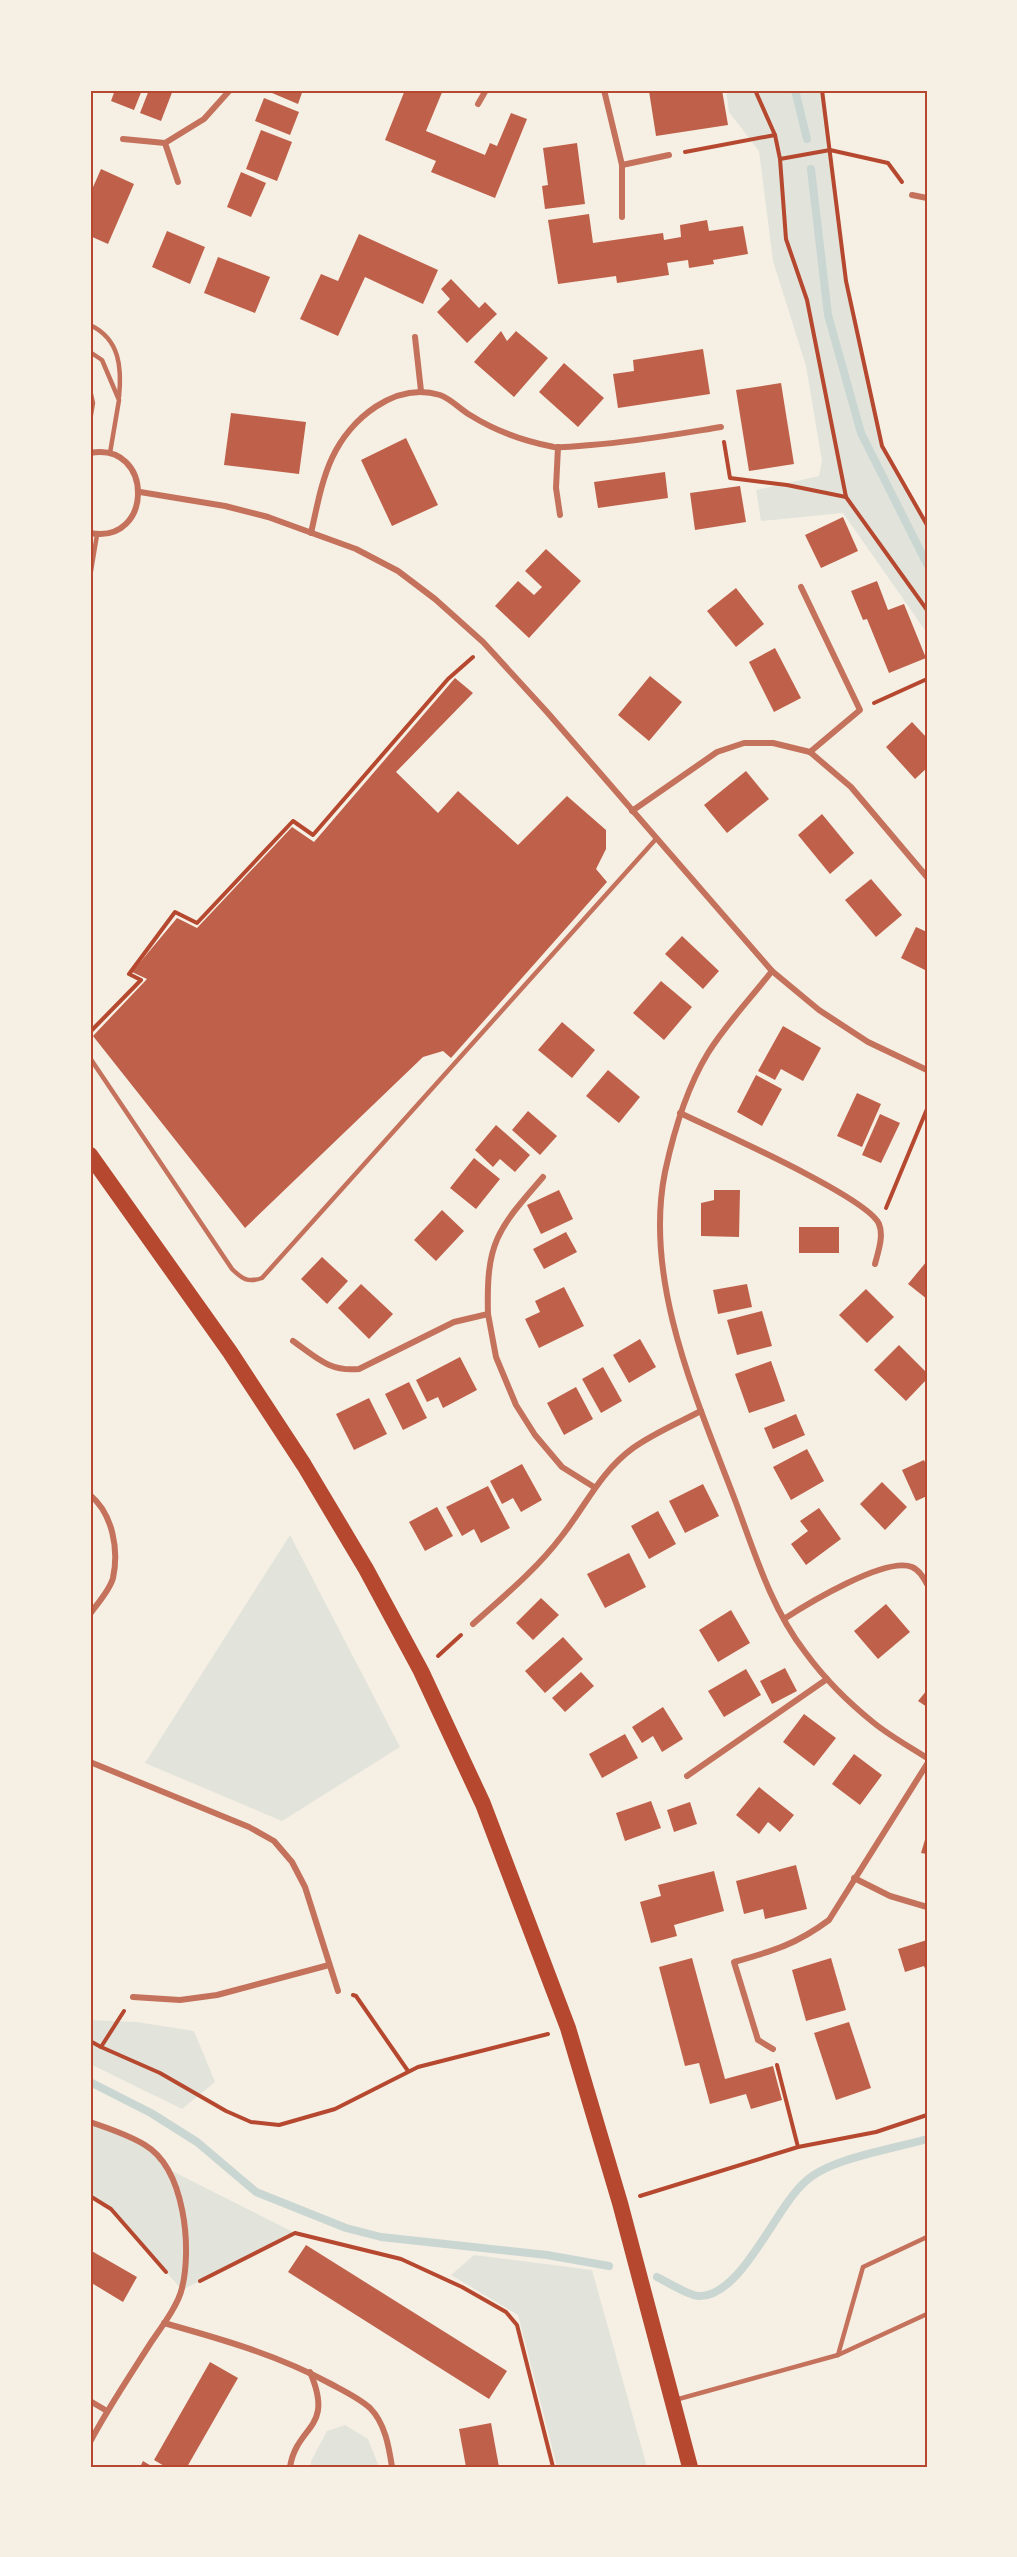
<svg xmlns="http://www.w3.org/2000/svg" width="1017" height="2557" font-family="'Space Grotesk',sans-serif">
<style>
.green{fill:#e2e4dc}
.lines{fill:none;stroke-linecap:round;stroke-linejoin:round}
.stream{stroke:#c9d6d2;stroke-width:8}
.building{fill:#bf614a}
.path{stroke:#b5482f;stroke-width:4}
.service{stroke:#c5725c;stroke-width:4.5}
.minor{stroke:#c5725c;stroke-width:6}
.trunk{stroke:#b5482f;stroke-width:16}
.neatline{fill:none;stroke:#b5482f;stroke-width:2}
</style>
<rect width="100%" height="100%" fill="#f6efe4"/>
<!-- green -->
<g class="green">
<path d="M726,90H822L846,281L882,446L927,525V633L843,513L761,521L756,490L819,476L822,461L806,366L773,261L759,151L729,112Z"/>
<path d="M290,1535L400,1747L282,1821L145,1763Z"/>
<path d="M90,2020L137,2022L194,2031L215,2082L182,2109L90,2064Z"/>
<path d="M90,2123L147,2145L168,2169L295,2233L182,2290L111,2209L90,2196Z"/>
<path d="M474,2255L592,2270L647,2467H557L518,2315L451,2275Z"/>
<path d="M345,2425L368,2439L379,2467H311V2461L327,2431Z"/>
</g>
<g class="lines">
<!-- stream -->
<g class="stream">
<path d="M795,90L807,139"/>
<path d="M811,169L828,315L861,433L927,564"/>
<path d="M90,2082L151,2113L197,2142L256,2192L346,2228L381,2237L547,2255L609,2266"/>
<path d="M657,2277C667,2282 689,2296 699,2296C742,2297 775,2207 806,2181C831,2158 893,2149 927,2139"/>
</g>
</g>
<!-- building -->
<g class="building">
<path d="M115,90H142L134,110L111,101Z"/>
<path d="M149,90H173L161,121L140,113Z"/>
<path d="M265,90H303L298,104Z"/>
<path d="M405,90H443L426,131L485,155L490,143L497,146L511,113L527,119L495,198L431,172L436,161L385,140Z"/>
<path d="M657,90H722L728,125L656,136L649,91Z"/>
<path d="M264,98L299,112L290,135L255,121Z"/>
<path d="M261,130L292,142L277,181L246,169Z"/>
<path d="M577,143L585,204L545,209L542,186L548,185L543,148Z"/>
<path d="M101,169L134,184L108,244L90,236V194Z"/>
<path d="M241,172L266,183L251,217L227,207Z"/>
<path d="M589,214L593,243L663,233L664,240L681,237L680,225L707,220L709,231L743,226L748,254L713,260L714,264L689,268L688,260L667,263L669,275L617,283L616,276L558,284L548,220Z"/>
<path d="M167,231L205,247L190,284L152,267Z"/>
<path d="M359,234L438,270L423,304L365,277L338,336L300,319L321,274L338,281Z"/>
<path d="M218,257L270,277L255,313L204,293Z"/>
<path d="M451,279L479,308L485,302L497,314L467,343L437,312L450,299L441,289Z"/>
<path d="M501,331L507,341L516,331L548,358L514,397L474,362Z"/>
<path d="M703,349L710,394L618,408L613,374L634,371L633,360Z"/>
<path d="M564,363L604,398L578,427L539,392Z"/>
<path d="M781,383L794,464L749,471L736,390Z"/>
<path d="M231,413L306,422L299,474L224,465Z"/>
<path d="M406,438L438,505L392,526L361,460Z"/>
<path d="M665,472L668,498L598,508L594,482Z"/>
<path d="M740,486L746,522L695,530L690,493Z"/>
<path d="M843,517L858,551L821,568L805,535Z"/>
<path d="M546,549L581,581L529,638L495,606L518,581L534,595L542,587L525,571Z"/>
<path d="M877,581L888,610L904,604L926,658L889,673L867,619L863,620L851,591Z"/>
<path d="M736,588L764,624L736,647L707,611Z"/>
<path d="M775,648L801,698L774,712L749,662Z"/>
<path d="M650,676L682,702L649,741L618,715Z"/>
<path d="M455,678L473,693L396,772L438,813L458,791L518,845L567,796L606,830V849L596,869L607,882L451,1058L443,1051L423,1057L245,1228L93,1036L147,979L132,972L177,918L197,928L292,827L314,842Z"/>
<path d="M912,722L927,738V768L915,779L886,747Z"/>
<path d="M746,771L769,799L727,833L704,805Z"/>
<path d="M822,814L854,853L830,874L798,835Z"/>
<path d="M871,879L902,915L876,937L845,900Z"/>
<path d="M916,927L927,932V971L901,958Z"/>
<path d="M682,936L719,971L703,989L665,954Z"/>
<path d="M661,981L692,1007L664,1040L633,1013Z"/>
<path d="M562,1022L595,1050L572,1078L538,1050Z"/>
<path d="M783,1026L821,1048L803,1081L781,1069L775,1080L758,1071Z"/>
<path d="M608,1070L640,1097L619,1123L586,1096Z"/>
<path d="M756,1075L782,1089L762,1126L737,1112Z"/>
<path d="M857,1093L881,1104L862,1147L837,1136Z"/>
<path d="M528,1111L557,1136L540,1155L512,1130Z"/>
<path d="M880,1114L900,1123L881,1163L862,1155Z"/>
<path d="M496,1125L530,1155L515,1172L500,1159L493,1167L475,1150Z"/>
<path d="M474,1158L500,1179L476,1209L450,1188Z"/>
<path d="M559,1190L573,1219L541,1234L527,1205Z"/>
<path d="M714,1190H740L739,1237L701,1236V1203L714,1200Z"/>
<path d="M442,1210L464,1231L436,1261L414,1240Z"/>
<rect x="799" y="1227" width="40" height="26"/>
<path d="M566,1232L577,1252L544,1269L533,1249Z"/>
<path d="M322,1257L348,1281L327,1304L301,1279Z"/>
<path d="M927,1261V1299L908,1284Z"/>
<path d="M361,1284L393,1314L369,1339L338,1308Z"/>
<path d="M747,1284L752,1307L718,1314L713,1290Z"/>
<path d="M564,1287L584,1326L539,1348L525,1319L540,1312L535,1301Z"/>
<path d="M866,1289L894,1317L867,1343L839,1315Z"/>
<path d="M762,1311L772,1346L737,1355L727,1320Z"/>
<path d="M640,1339L656,1367L629,1383L613,1355Z"/>
<path d="M899,1345L927,1373V1379L906,1401L874,1370Z"/>
<path d="M460,1357L477,1390L443,1408L438,1397L427,1402L416,1380Z"/>
<path d="M771,1361L785,1401L749,1413L735,1374Z"/>
<path d="M603,1367L622,1401L601,1413L582,1379Z"/>
<path d="M409,1382L427,1418L403,1430L385,1394Z"/>
<path d="M576,1387L593,1419L564,1435L547,1403Z"/>
<path d="M369,1398L387,1434L354,1450L336,1414Z"/>
<path d="M796,1414L805,1435L773,1449L764,1428Z"/>
<path d="M807,1449L824,1481L791,1500L773,1467Z"/>
<path d="M924,1460L927,1467V1496L916,1501L902,1470Z"/>
<path d="M522,1464L542,1500L521,1512L513,1498L502,1504L490,1481Z"/>
<path d="M882,1482L907,1507L885,1530L860,1504Z"/>
<path d="M703,1484L719,1516L685,1533L669,1501Z"/>
<path d="M488,1486L510,1528L481,1543L474,1529L462,1536L446,1507Z"/>
<path d="M437,1507L453,1536L425,1551L409,1522Z"/>
<path d="M819,1508L841,1539L806,1565L791,1544L808,1531L800,1521Z"/>
<path d="M658,1511L676,1544L649,1559L631,1526Z"/>
<path d="M629,1553L646,1587L605,1608L587,1574Z"/>
<path d="M541,1598L559,1615L533,1640L516,1623Z"/>
<path d="M886,1604L910,1632L878,1659L854,1631Z"/>
<path d="M731,1610L750,1643L718,1662L699,1630Z"/>
<path d="M563,1637L583,1659L545,1693L525,1671Z"/>
<path d="M785,1668L797,1691L772,1704L760,1681Z"/>
<path d="M746,1669L761,1695L724,1717L708,1691Z"/>
<path d="M581,1672L594,1686L565,1712L552,1698Z"/>
<path d="M927,1690V1707L918,1701Z"/>
<path d="M663,1707L683,1739L662,1752L653,1736L642,1743L632,1727Z"/>
<path d="M804,1714L836,1738L814,1766L783,1742Z"/>
<path d="M625,1734L638,1758L602,1778L589,1754Z"/>
<path d="M854,1754L882,1775L860,1805L832,1784Z"/>
<path d="M759,1787L794,1815L780,1832L768,1822L759,1834L736,1815Z"/>
<path d="M651,1801L661,1828L625,1841L616,1813Z"/>
<path d="M690,1802L697,1824L674,1832L667,1810Z"/>
<path d="M927,1833V1854L921,1853Z"/>
<path d="M796,1865L807,1909L765,1919L763,1909L744,1914L736,1881Z"/>
<path d="M714,1871L724,1911L674,1925L677,1936L651,1943L640,1902L661,1896L658,1885Z"/>
<path d="M927,1940V1974L924,1966L905,1972L898,1949Z"/>
<path d="M692,1958L725,2079L773,2066L782,2100L751,2109L746,2094L710,2104L699,2063L685,2066L659,1967Z"/>
<path d="M831,1958L846,2010L806,2021L792,1970Z"/>
<path d="M849,2022L871,2088L836,2100L814,2033Z"/>
<path d="M306,2245L507,2371L489,2399L288,2272Z"/>
<path d="M90,2250L137,2277L123,2302L90,2282Z"/>
<path d="M210,2362L238,2378L187,2467H166L154,2460Z"/>
<path d="M491,2423L499,2467H466L459,2429Z"/>
<path d="M143,2461L153,2467H140Z"/>
</g>
<g class="lines">
<!-- path -->
<g class="path">
<path d="M755,90L775,135L780,159L786,239L807,300L846,497L927,610"/>
<path d="M822,90L846,281L882,446L927,525"/>
<path d="M685,152L775,135"/>
<path d="M780,159L830,150L888,163L902,182"/>
<path d="M724,442L730,478L787,485L846,497"/>
<path d="M874,703L927,679"/>
<path d="M90,1032L141,980L129,974L175,912L197,923L293,821L313,835L448,679L473,657"/>
<path d="M886,1208L927,1109"/>
<path d="M438,1656L461,1635"/>
<path d="M353,1995L356,1996L408,2071"/>
<path d="M124,2011L101,2047L160,2073L226,2111L251,2122L279,2125L335,2109L418,2067L548,2034"/>
<path d="M90,2041L101,2047"/>
<path d="M798,2147L876,2132L927,2115"/>
<path d="M90,2196L111,2209L166,2272"/>
<path d="M640,2196L798,2147L777,2065"/>
<path d="M200,2281L295,2233L401,2259L462,2287L506,2312L517,2325L553,2467"/>
</g>
<!-- service -->
<g class="service">
<path d="M90,325C120,339 122,368 119,397"/>
<path d="M90,352L102,360L119,400L110,453"/>
<path d="M90,390L93,403L90,420"/>
<path d="M90,577L97,535"/>
<path d="M90,1058L232,1269C242,1279 248,1283 262,1278L656,839"/>
<path d="M838,2355L863,2267L927,2237"/>
<path d="M675,2400L838,2355L927,2314"/>
</g>
<!-- minor -->
<g class="minor">
<path d="M604,90L622,165V217"/>
<path d="M478,104L486,90"/>
<path d="M123,139L165,143"/>
<path d="M622,165L669,155"/>
<path d="M178,182L165,143L204,119L230,90"/>
<path d="M912,195L927,198"/>
<path d="M415,337L421,391"/>
<path d="M558,447L556,488L560,515"/>
<path d="M90,453C154,441 154,545 90,533"/>
<path d="M140,492L225,506L268,517L356,549L398,571L435,599L483,642L547,712L772,971L819,1010L868,1042L927,1070"/>
<path d="M311,533C317,507 321,482 332,458C350,419 395,381 440,395C451,399 460,409 470,415C497,432 523,441 554,447C566,448 579,446 591,445C634,442 678,434 721,427"/>
<path d="M801,587L860,710L810,752"/>
<path d="M632,811L717,752L744,743H773L810,752L851,787L927,877"/>
<path d="M772,971C751,998 726,1024 708,1053C686,1089 674,1130 665,1172C643,1281 697,1400 735,1500C754,1551 771,1608 805,1652C824,1678 849,1703 874,1723C890,1736 910,1747 927,1758"/>
<path d="M680,1113C713,1129 868,1197 879,1224C884,1236 878,1252 875,1264"/>
<path d="M488,1314C486,1242 497,1230 543,1177"/>
<path d="M293,1341C316,1357 329,1372 359,1369L454,1322L488,1314L496,1357L516,1405L535,1435L562,1467L594,1487"/>
<path d="M90,1495C113,1514 119,1550 113,1578C110,1590 97,1604 90,1614"/>
<path d="M784,1619C807,1604 886,1556 912,1567C919,1570 923,1577 927,1584"/>
<path d="M473,1624C503,1597 536,1570 561,1537C585,1507 600,1472 633,1448C654,1433 678,1423 701,1411"/>
<path d="M90,1762L249,1827L274,1841L292,1862L305,1887L338,1991"/>
<path d="M687,1776L827,1679"/>
<path d="M854,1878L890,1896L927,1907"/>
<path d="M133,1997L180,2000L217,1995L329,1965"/>
<path d="M773,2049L758,2040L734,1962C773,1951 797,1944 829,1920L927,1764"/>
<path d="M90,2122C108,2128 129,2135 145,2145C185,2169 192,2248 182,2288C178,2306 160,2329 150,2344C129,2377 108,2408 90,2442"/>
<path d="M164,2323C221,2339 278,2355 331,2384C344,2391 359,2398 370,2408C385,2423 389,2447 392,2467"/>
<path d="M90,2401L107,2411"/>
<path d="M290,2467C297,2424 335,2430 310,2372"/>
</g>
<!-- trunk -->
<path class="trunk" d="M90,1155L230,1352L304,1465L366,1569L421,1671L483,1804L568,2028L620,2203L690,2467"/>
</g>
<!-- border -->
<rect width="1017" height="2557" fill="none" stroke="#f6efe4" stroke-width="183"/>
<rect x="92" y="92" width="834" height="2374" class="neatline"/>
</svg>
